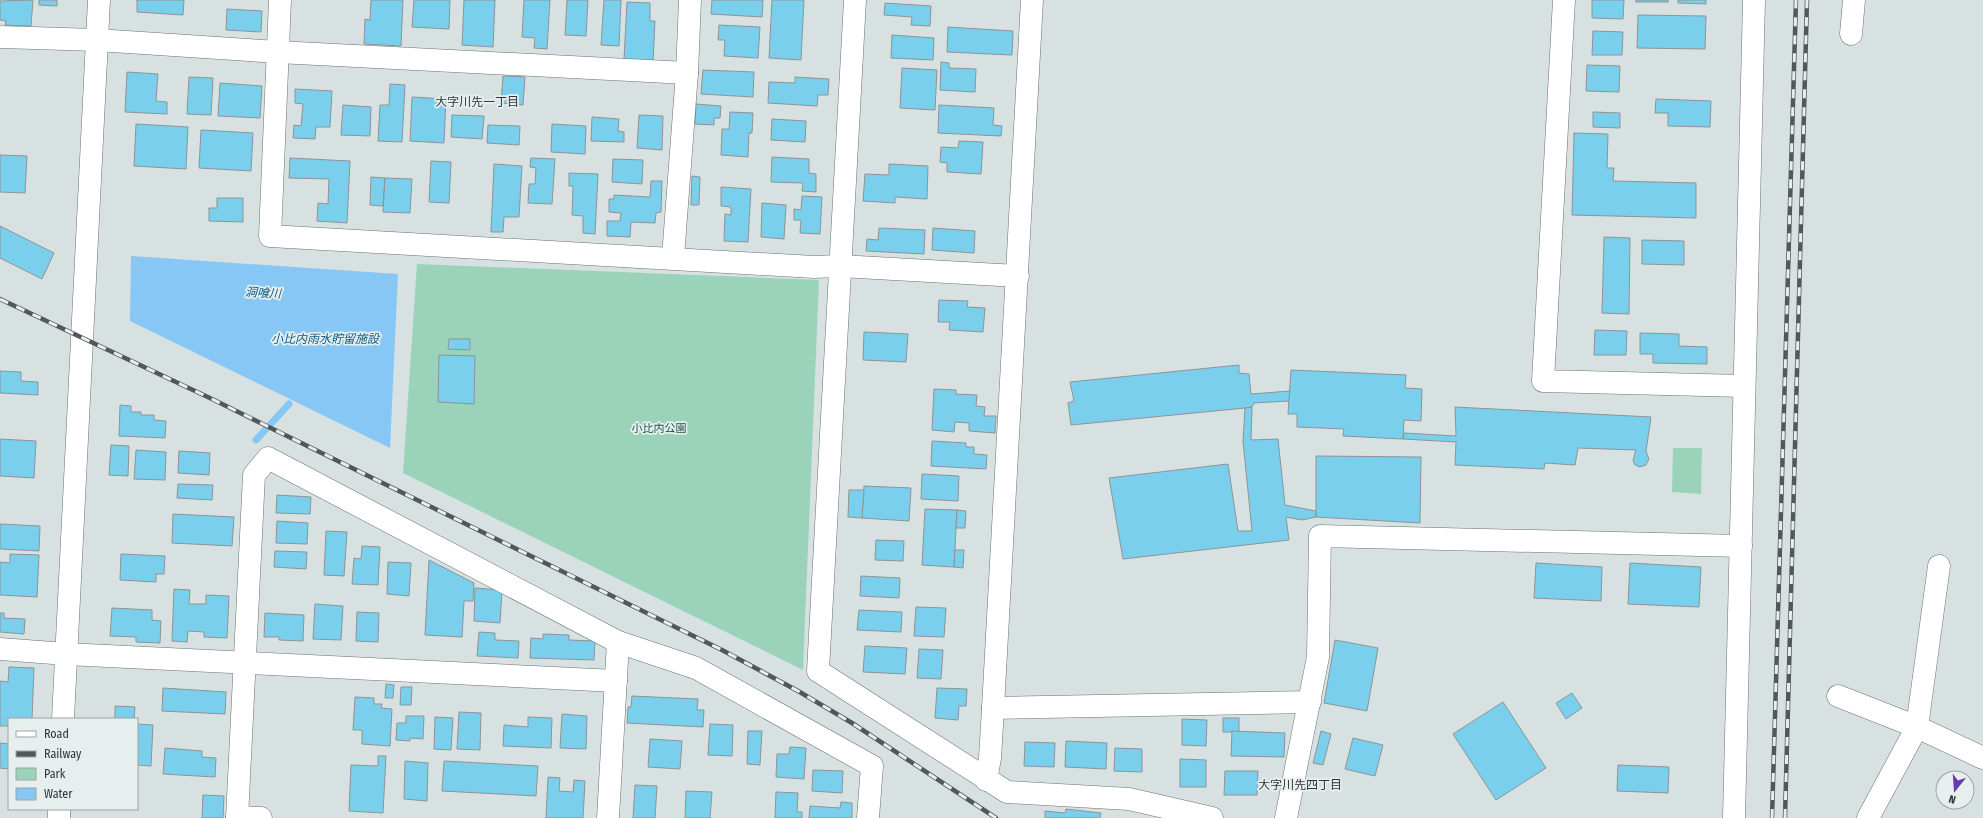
<svg xmlns="http://www.w3.org/2000/svg" width="1983" height="818" font-family="'Fira Sans Condensed','Noto Sans JP',sans-serif">
<style>
.green{fill:#9ad3b9}
.water{fill:#87c7f5}
.lines{fill:none;stroke-linecap:round;stroke-linejoin:round}
.stream{stroke:#87c7f5;stroke-width:7}
.building{fill:#7ad0ec;stroke:#8d9496}
.minor-casing{stroke:#6a7172;stroke-width:23}
.minor{stroke:#fff;stroke-width:22}
.rail-casing{stroke:#525757;stroke-width:4.5}
.rail{stroke:#e6eeee;stroke-width:3;stroke-dasharray:9;stroke-linecap:butt}
.labels{text-anchor:middle;stroke-width:3.5;stroke-linejoin:round;paint-order:stroke}
.park-label{font-size:11px;fill:#195640;stroke:#e6eeee}
.neighbourhood-label{font-size:12px;fill:#323535;stroke:#e6eeee}
.water-label{font-size:12px;font-style:italic;fill:#0e5c86;stroke:#e6eeee}
</style>
<rect width="100%" height="100%" fill="#d8e1e1"/>
<!-- green -->
<g class="green">
<path d="M417,264L819,280L803,670L403,473Z"/>
<path d="M1673,448H1702L1701,494L1672,492Z"/>
</g>
<!-- water -->
<path class="water" d="M131,256L398,274L390,448L130,321Z"/>
<g class="lines">
<!-- stream -->
<path class="stream" d="M256,440L289,404"/>
</g>
<!-- building -->
<g class="building">
<path d="M33,0L31,26L5,25L6,21L0,20V1Z"/>
<path d="M39,0H57V6L39,5Z"/>
<path d="M137,0H184L183,15L137,12Z"/>
<path d="M371,0H403L401,46L364,44L365,19L370,20Z"/>
<path d="M414,0H450L449,29L412,27Z"/>
<path d="M464,0H495L493,47L462,45Z"/>
<path d="M524,0H550L547,49L534,48L535,38L522,37Z"/>
<path d="M567,0H588L586,36L565,35Z"/>
<path d="M604,0H621L619,46L601,45Z"/>
<path d="M712,0H763L762,17L711,14Z"/>
<path d="M772,0H804L801,60L769,58Z"/>
<path d="M1592,0H1624L1623,19L1592,18Z"/>
<rect x="1636" y="0" width="32" height="2"/>
<path d="M1678,0H1706V4L1678,3Z"/>
<path d="M627,2L650,3V21H655L653,61L624,59Z"/>
<path d="M885,3L931,6L930,26L911,25L912,17L884,15Z"/>
<path d="M227,9L262,11L261,32L226,30Z"/>
<path d="M1638,15L1706,16L1705,49L1637,48Z"/>
<path d="M719,25L760,27L758,58L724,56L725,40H718Z"/>
<path d="M948,27L1013,31L1012,55L947,52Z"/>
<path d="M1593,31L1623,32L1622,55H1592Z"/>
<path d="M892,35L934,38L933,60L891,58Z"/>
<path d="M941,62L949,63V68L976,69L975,92L940,90Z"/>
<path d="M1587,65L1620,66L1619,92L1586,91Z"/>
<path d="M902,68L937,70L935,110L900,108Z"/>
<path d="M703,70L754,72L753,97L701,94Z"/>
<path d="M127,72L158,74L156,101L167,102V114L125,112Z"/>
<path d="M503,76L525,77L523,105L501,103Z"/>
<path d="M189,77L213,78L211,115L187,114Z"/>
<path d="M795,77L829,79L828,95H818L817,106L768,103L769,82L795,83Z"/>
<path d="M220,83L262,86L260,118L218,116Z"/>
<path d="M390,84L405,85L402,142L378,141L380,105H389Z"/>
<path d="M295,89L332,91L330,127H316L315,139L293,138L294,125L301,126L303,104L295,103Z"/>
<path d="M412,97L446,99L444,143L410,141Z"/>
<path d="M1656,99L1711,101L1710,127L1668,126V113H1655Z"/>
<path d="M696,104L721,106L720,118H714V125L695,124Z"/>
<path d="M343,105L371,107L370,136L341,135Z"/>
<path d="M939,105L994,108L993,125L1002,126L1001,136L938,133Z"/>
<path d="M730,112L753,113L752,133H749L748,157L721,155L722,129H729Z"/>
<path d="M1593,112L1620,113V128L1593,127Z"/>
<path d="M452,115L484,116L482,139L451,137Z"/>
<path d="M639,115L663,116L662,150L637,148Z"/>
<path d="M592,117L619,119L618,131L624,132V142L591,141Z"/>
<path d="M772,119L806,121L805,142L771,140Z"/>
<path d="M136,124L188,127L186,169L134,166Z"/>
<path d="M552,124L586,126L585,154L551,152Z"/>
<path d="M488,125L520,126L519,145L487,143Z"/>
<path d="M201,130L253,133L251,171L199,168Z"/>
<path d="M1574,133L1608,134L1607,168H1614L1613,181L1696,183V218L1572,215Z"/>
<path d="M959,141L983,142L981,174L947,172V163L940,162L941,147L958,148Z"/>
<path d="M0,155L27,156L25,193L0,192Z"/>
<path d="M772,157L809,159V173L816,174V192L802,191L803,183L771,182Z"/>
<path d="M290,158L350,161L347,223L317,221L318,203L328,204L329,179L289,178Z"/>
<path d="M531,158L555,159L552,204L528,203L529,184H535L536,168L530,167Z"/>
<path d="M613,159L643,160L642,184L612,182Z"/>
<path d="M431,161L451,162L449,203L429,202Z"/>
<path d="M494,164L522,166L519,217H504L503,232H491Z"/>
<path d="M889,164L928,166L927,199L895,197V203L863,201L865,174L889,175Z"/>
<path d="M569,173L598,174L595,234L583,233V216L572,215L573,186H569Z"/>
<path d="M692,176L700,177L699,205H691Z"/>
<path d="M371,177L385,178L383,206L370,205Z"/>
<path d="M385,178L412,179L410,213L383,212Z"/>
<path d="M651,181H662L661,212L656,213L655,223L631,222L630,237L607,236V221H620L621,213L609,212V199H614V195L650,197Z"/>
<path d="M721,187L751,189L748,242L724,241L725,214L731,215V207L721,206Z"/>
<path d="M802,196L822,197L820,234L800,233L801,220H794V209L801,210Z"/>
<path d="M217,198H243V222L209,221V208H217Z"/>
<path d="M762,203L786,205L784,239L761,237Z"/>
<path d="M0,226L54,253L42,279L0,258Z"/>
<path d="M879,228L925,230L924,254L866,251L867,239L878,240Z"/>
<path d="M933,228L975,231L974,253L932,250Z"/>
<path d="M1604,237L1630,238L1629,314L1602,313Z"/>
<path d="M1642,240L1684,241V265L1642,264Z"/>
<path d="M939,300L968,301L967,307L985,308L983,332L949,330L950,322H938Z"/>
<path d="M1595,330L1627,331L1626,355H1594Z"/>
<path d="M864,332L908,334L906,362L863,360Z"/>
<path d="M1640,333L1679,334V346L1707,347V364L1653,363V354H1640Z"/>
<path d="M449,339H470V350L448,349Z"/>
<path d="M439,355L475,356L474,404L438,402Z"/>
<path d="M1239,365V373L1249,374L1251,394L1290,391L1289,401L1254,403L1252,407L1245,408L1071,425L1068,403L1074,401L1070,382Z"/>
<path d="M1291,370L1406,375L1405,388L1422,389L1421,421L1404,420L1403,439L1343,436L1344,429L1297,427V414H1288Z"/>
<path d="M0,371L21,372V381L38,382V395L0,393Z"/>
<path d="M934,389L956,390V394L977,395L976,406L985,407L984,416H996L995,433L969,431V423L955,422L954,432L932,430Z"/>
<path d="M120,405L131,406V412H141V415H154V420L166,421L165,438L119,436Z"/>
<path d="M1252,407L1251,440L1278,439L1285,505L1316,511V517L1302,520L1286,517L1289,540L1123,559L1109,478L1228,464L1238,531H1252L1243,441L1245,408Z"/>
<path d="M1455,407L1651,417L1646,451L1649,459L1646,465L1640,467L1635,465L1633,460L1636,450L1578,448L1575,465L1545,463L1544,469L1455,465L1456,442L1403,439L1404,433L1456,436Z"/>
<path d="M0,439L36,441L34,478L0,476Z"/>
<path d="M932,441L966,443V447H974V454L987,455L986,469L931,466Z"/>
<path d="M111,445L129,446L128,476L109,475Z"/>
<path d="M136,450L166,452L165,480L134,479Z"/>
<path d="M179,451L210,453L209,475L178,473Z"/>
<path d="M1316,456L1421,457L1420,523L1316,517Z"/>
<path d="M922,474L959,476L958,501L921,499Z"/>
<path d="M178,484L213,485L212,500L177,498Z"/>
<path d="M864,486L911,488L909,521L862,518Z"/>
<path d="M849,490H864L862,518L848,517Z"/>
<path d="M277,495L311,497L310,514L276,513Z"/>
<path d="M925,509L957,510L954,567L922,565Z"/>
<path d="M957,510L966,511L965,528H956Z"/>
<path d="M173,514L234,517L232,546L172,543Z"/>
<path d="M277,521L308,523L307,544L276,543Z"/>
<path d="M0,524L40,526L39,551L0,549Z"/>
<path d="M326,531L347,532L344,576L324,575Z"/>
<path d="M876,540L904,541L903,561L875,560Z"/>
<path d="M362,546L380,547L378,585L352,584L354,558L361,559Z"/>
<path d="M955,550H964L963,568L954,567Z"/>
<path d="M275,551L307,552L306,569L274,567Z"/>
<path d="M10,554L39,555L37,597L0,595V562L10,563Z"/>
<path d="M121,554L165,556L164,574H156V582L120,580Z"/>
<path d="M429,560L474,583L473,601H464L462,637L425,635Z"/>
<path d="M388,562L411,563L409,596L387,594Z"/>
<path d="M1536,563L1602,567L1601,601L1534,598Z"/>
<path d="M1630,563L1701,567L1699,607L1628,604Z"/>
<path d="M861,576L900,578L899,598L860,596Z"/>
<path d="M475,588L502,590L500,623L474,621Z"/>
<path d="M174,589L190,590L189,604H206V595L229,596L227,638L204,637V632L188,631L187,642L172,641Z"/>
<path d="M315,604L343,606L341,640L313,639Z"/>
<path d="M916,607L946,608L944,637L914,636Z"/>
<path d="M112,608L152,610V620L161,621L160,643L136,642V637L110,636Z"/>
<path d="M859,610L902,612L901,632L857,630Z"/>
<path d="M357,612L379,613L378,642L356,641Z"/>
<path d="M0,613H4V618L25,619L24,634L0,632Z"/>
<path d="M265,613L304,615L303,641L279,640V637H264Z"/>
<path d="M479,632L495,633V640L519,641L518,658L477,656Z"/>
<path d="M543,634L569,635V640L595,641L594,660L530,658L531,638L543,639Z"/>
<path d="M1335,640L1378,648L1367,711L1324,703Z"/>
<path d="M865,646L907,648L905,674L863,672Z"/>
<path d="M919,649L943,650L941,679L917,678Z"/>
<path d="M9,667L34,668L32,719H9V726H0V681L8,682Z"/>
<path d="M386,684L394,685L393,698H385Z"/>
<path d="M401,687H412L411,705H400Z"/>
<path d="M163,688L226,692L225,714L162,711Z"/>
<path d="M937,688L967,689L966,706H959L958,720L935,718Z"/>
<path d="M1572,693L1582,708L1566,719L1556,703Z"/>
<path d="M632,696L698,699L697,710H704L703,727L627,723L628,707H631Z"/>
<path d="M355,697L374,698V704H382L381,708L392,709L390,746L362,744V730H353Z"/>
<path d="M1503,702L1546,768L1496,800L1453,734Z"/>
<path d="M115,706L135,707L134,719H115Z"/>
<path d="M459,712L481,713L480,750L457,749Z"/>
<path d="M562,714L587,716L586,749L560,748Z"/>
<path d="M406,716H424L423,739L410,738V741L396,740L397,723H406Z"/>
<path d="M435,717L453,718L451,750L434,749Z"/>
<path d="M528,717L552,718L551,748L503,746L504,725L528,727Z"/>
<rect x="1223" y="718" width="16" height="14"/>
<path d="M1182,719L1207,720L1206,746L1182,745Z"/>
<path d="M137,724L153,725L151,766L137,765Z"/>
<path d="M710,724L733,725L732,756L708,755Z"/>
<path d="M748,731H762L760,765L747,764Z"/>
<path d="M1232,731L1285,733L1284,757L1231,756Z"/>
<path d="M1321,731L1331,734L1323,765L1313,763Z"/>
<path d="M1353,738L1383,745L1375,776L1345,769Z"/>
<path d="M650,739L682,741L680,769L648,767Z"/>
<path d="M1066,741L1107,743L1106,769L1065,767Z"/>
<path d="M1025,742L1055,743L1054,767L1024,766Z"/>
<path d="M0,743L9,744V769L0,768Z"/>
<path d="M790,747L806,748L804,779L776,777L777,754H789Z"/>
<path d="M165,748L202,751V757L216,758L215,777L163,774Z"/>
<path d="M1115,748L1142,749V772L1114,771Z"/>
<path d="M378,756H386L383,813L349,811L351,765L378,766Z"/>
<path d="M1180,759L1206,760V787H1180Z"/>
<path d="M405,761L428,763L427,801L404,799Z"/>
<path d="M444,761L538,766L536,796L442,791Z"/>
<path d="M1618,765L1669,767L1668,793L1617,791Z"/>
<path d="M813,770L843,771L842,793L812,791Z"/>
<path d="M1225,771H1258L1257,795H1224Z"/>
<path d="M548,777L560,778L559,791L573,792L574,780L585,781L583,818H546Z"/>
<path d="M635,785L657,786L655,818H633Z"/>
<path d="M686,791L712,792L710,818H685Z"/>
<path d="M776,792L798,793L797,812H802V818H775Z"/>
<path d="M203,795L224,796L223,818H202Z"/>
<path d="M841,802L852,803V818H809L810,806L840,808Z"/>
<path d="M1066,809L1101,813L1100,818H1045V811L1065,813Z"/>
</g>
<g class="lines">
<defs>
<g id="minor">
<path d="M280,0L270,236L814,267L840,266L1018,276"/>
<path d="M855,0L818,671L1007,792L1129,799L1212,818"/>
<path d="M1564,0L1543,381L1744,386"/>
<path d="M1851,34L1854,0"/>
<path d="M0,37L97,40L278,52L687,73"/>
<path d="M673,257L687,73L690,0"/>
<path d="M0,649L66,654L616,681"/>
<path d="M1838,696L1917,727L1983,758"/>
<path d="M993,708L1310,702"/>
<path d="M63,719L99,0"/>
<path d="M986,780L990,758L993,708L1032,0"/>
<path d="M237,817L261,818"/>
<path d="M59,818V809"/>
<path d="M237,818L254,475L268,458L618,642L696,668L872,766L868,818"/>
<path d="M608,818L618,642"/>
<path d="M1286,818L1318,657L1320,536L1741,546"/>
<path d="M1734,818L1754,0"/>
<path d="M1868,818L1917,727L1939,566"/>
</g>
</defs>
<!-- minor casing -->
<use href="#minor" class="minor-casing"/>
<!-- minor -->
<use href="#minor" class="minor"/>
<defs>
<g id="rail">
<path d="M0,299L212,399L722,650L798,691L852,723L996,818"/>
<path d="M1772,818L1796,0"/>
<path d="M1785,818L1807,0"/>
</g>
</defs>
<!-- rail casing -->
<use href="#rail" class="rail-casing"/>
<!-- rail -->
<use href="#rail" class="rail"/>
</g>
<g class="labels">
<!-- park labels -->
<g class="park-label">
<text x="659" y="432">小比内公園</text>
</g>
<!-- neighbourhood labels -->
<g class="neighbourhood-label">
<text x="477" y="106">大字川先一丁目</text>
<text x="1300" y="789">大字川先四丁目</text>
</g>
<!-- water labels -->
<g class="water-label">
<text transform="translate(263 293) rotate(3)" y="4">洞喰川</text>
<text x="325" y="343">小比内雨水貯留施設</text>
</g>
</g>
<!-- legend -->
<rect x="8" y="718" width="130" height="92" fill="#e6eeee" stroke="#9ea4a4"/>
<rect x="16" y="731" width="20" height="6" fill="#ffffff" stroke="#9ea4a4"/>
<text x="44" y="738" font-size="12" fill="#323535">Road</text>
<rect x="16" y="751" width="20" height="6" fill="#525757" stroke="#9ea4a4"/>
<text x="44" y="758" font-size="12" fill="#323535">Railway</text>
<rect x="16" y="768" width="20" height="12" fill="#9ad3b9" stroke="#9ea4a4"/>
<text x="44" y="778" font-size="12" fill="#323535">Park</text>
<rect x="16" y="788" width="20" height="12" fill="#87c7f5" stroke="#9ea4a4"/>
<text x="44" y="798" font-size="12" fill="#323535">Water</text>
<!-- north arrow -->
<g transform="translate(1955 790) rotate(197)"><circle r="19" fill="#e6eeee" stroke="#9ea4a4"/>
<path d="M0-3L7 15L0 10L-7 15Z" fill="#673ab2"/>
<text y="-6" font-size="11" font-weight="bold" text-anchor="middle" fill="#323535">N</text>
</g>
</svg>
